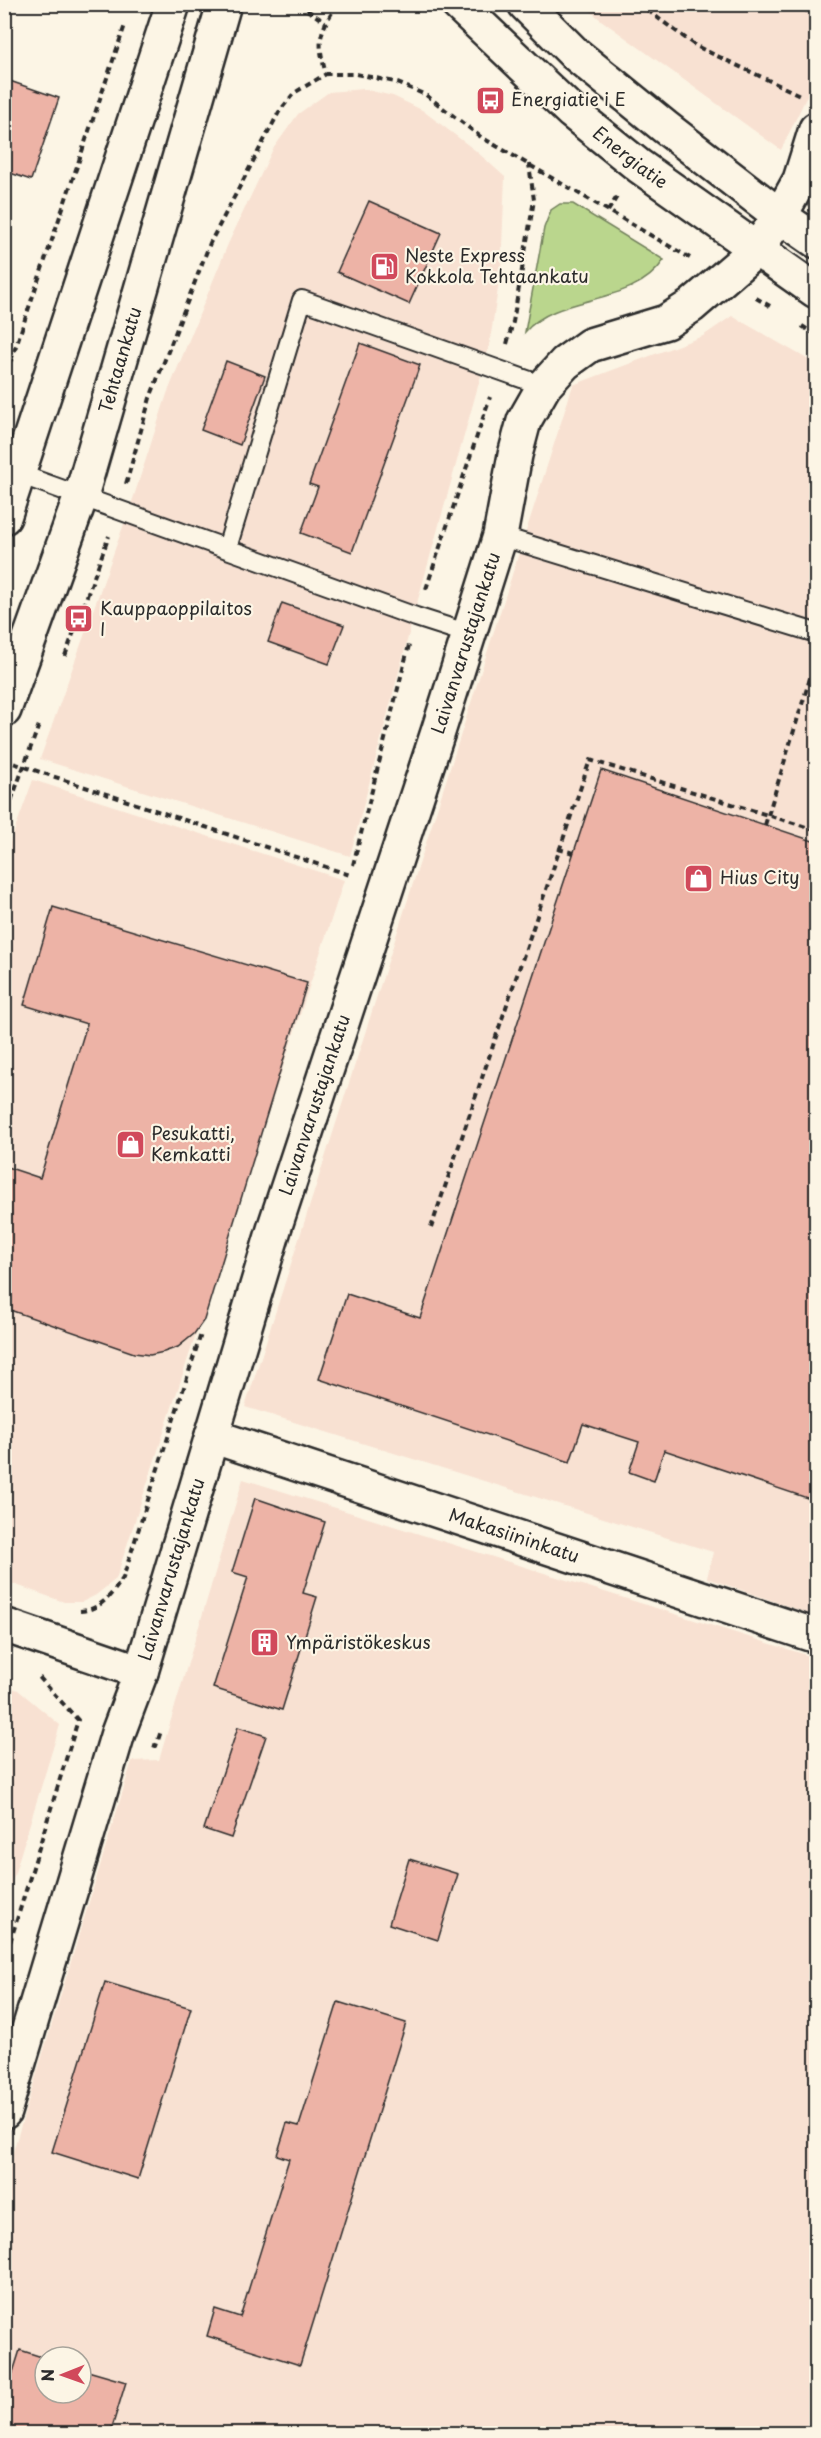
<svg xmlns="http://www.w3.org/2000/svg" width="821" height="2438" font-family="'Playpen Sans',sans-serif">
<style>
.built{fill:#f8e1d2;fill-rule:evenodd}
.green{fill:#bad68d;stroke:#72805c;stroke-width:1.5}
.building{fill:#edb3a6;stroke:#2b2b2b;stroke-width:1.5}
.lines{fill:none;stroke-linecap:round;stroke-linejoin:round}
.lane-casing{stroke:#2b2b2b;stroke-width:22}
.street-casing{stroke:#2b2b2b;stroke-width:38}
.secondary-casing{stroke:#2b2b2b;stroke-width:38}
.path{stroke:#2b2b2b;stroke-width:4;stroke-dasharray:6 4.5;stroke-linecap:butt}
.lane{stroke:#fcf5e5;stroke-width:18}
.street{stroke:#fcf5e5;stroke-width:33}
.secondary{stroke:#fcf5e5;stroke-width:33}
.labels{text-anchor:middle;stroke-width:4.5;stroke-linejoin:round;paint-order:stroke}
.poi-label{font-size:18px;fill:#2b2b2b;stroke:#fcf5e5;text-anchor:start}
.street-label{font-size:18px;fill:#2b2b2b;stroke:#fcf5e5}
</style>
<rect width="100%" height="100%" fill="#fcf5e5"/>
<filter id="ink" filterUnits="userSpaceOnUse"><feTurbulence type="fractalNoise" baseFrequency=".0167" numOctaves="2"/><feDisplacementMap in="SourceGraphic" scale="12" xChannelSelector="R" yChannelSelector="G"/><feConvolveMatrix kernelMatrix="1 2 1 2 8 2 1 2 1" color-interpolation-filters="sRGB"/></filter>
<g filter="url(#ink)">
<!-- built -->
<g class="built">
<path d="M583,5H816V77L781,150L601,20Z"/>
<path d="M363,89L393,96L422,110L476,151L505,177L501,269L489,347L417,603L350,856L40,759L134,496L167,394L228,244L273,149L298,114L329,92Z"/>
<path d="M732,316L816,364V1616L707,1578L713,1552L245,1407L573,385L703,336Z"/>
<path d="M33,780L344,880L116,1579L96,1595L82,1602H64L5,1581L4,859Z"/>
<path d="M243,1479L816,1658V2433L5,2434V2178L132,1761L159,1760ZM45,2357H81V2393H45Z"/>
<path d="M5,1685L18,1690L60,1725L5,1905Z"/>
</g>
<!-- green -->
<path class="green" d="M560,204H573L664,260C632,308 559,292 525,332L544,228L551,210Z"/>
<!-- building -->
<g class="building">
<path d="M781,4H809L807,12Z"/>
<path d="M4,79L59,98L31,180L4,171Z"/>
<path d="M369,201L441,233L409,304L337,272Z"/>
<path d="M360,343L420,365L352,552L301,533L318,487L309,484Z"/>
<path d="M226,361L265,376L240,445L201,430Z"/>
<path d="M282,603L344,625L329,664L268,642Z"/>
<path d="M601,770L816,842V1501L664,1450L654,1481L629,1472L639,1442L583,1424L570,1462L319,1379L347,1294L420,1318Z"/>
<path d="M53,907L307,983L204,1320L194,1334L178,1347L164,1352L150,1355L134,1353L4,1308V1166L40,1178L87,1024L24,1005Z"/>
<path d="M255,1498L325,1522L303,1593L317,1597L282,1710L213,1688L248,1577L232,1572Z"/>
<path d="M238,1727L266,1736L231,1838L204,1829Z"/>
<path d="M409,1859L458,1874L438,1940L389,1924Z"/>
<path d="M105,1982L191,2008L138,2179L52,2152Z"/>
<path d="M338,2002L406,2023L300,2365L207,2336L215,2309L240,2317L289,2159L277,2155L287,2123L299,2126Z"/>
<path d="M20,2350L45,2358V2393H81V2369L126,2382L110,2434H4V2401Z"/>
</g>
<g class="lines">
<defs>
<g id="lane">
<path d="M19,474L416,617L469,634"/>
<path d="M500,536L816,633"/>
<path d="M227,548L302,300L544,386"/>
</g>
<g id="street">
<path id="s1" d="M212,1436L816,1636"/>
<path d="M4,1625L141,1672"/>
<path id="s2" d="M4,2112L118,1733L141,1672L275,1226L438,732L500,536L515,455L524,421L544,386L565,363L590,345L666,322L691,306L756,250L780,216L800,180L816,129"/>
</g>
<g id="secondary">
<path id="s3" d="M458,4L572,112L639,166L816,291"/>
<path d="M525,4L574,53L665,127L780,216L816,241"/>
<path d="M4,517L173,4"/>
<path id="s4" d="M4,710L81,496L224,4"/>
</g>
</defs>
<!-- lane casing -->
<use href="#lane" class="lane-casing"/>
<!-- street casing -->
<use href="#street" class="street-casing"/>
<!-- secondary casing -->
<use href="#secondary" class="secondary-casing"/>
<!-- path -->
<g class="path">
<path d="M298,4L325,22"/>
<path d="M338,4C318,32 317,42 326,74H356L395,82L426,95L481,137L690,258"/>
<path d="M639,4L696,46L802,96"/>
<path d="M608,211L618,195"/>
<path d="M756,298L770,306"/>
<path d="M802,326L816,335"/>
<path d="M507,344L513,322L534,200L529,164"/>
<path d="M4,381L125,25"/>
<path d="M126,484L150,398L210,243L279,112L294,93L326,74"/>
<path d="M426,589L490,397"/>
<path d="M65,656L109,536"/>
<path d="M4,760L350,875"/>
<path d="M4,820L39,725"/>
<path d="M765,825L815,662"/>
<path d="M558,849L574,853"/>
<path d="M353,865L409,645"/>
<path d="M431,1228L590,760L816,830"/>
<path d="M80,1611C101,1610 112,1594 123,1578L201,1334"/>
<path d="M153,1745L156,1746L161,1731"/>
<path d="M4,1962L78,1720L39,1677"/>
</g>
<!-- lane -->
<use href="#lane" class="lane"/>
<!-- street -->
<use href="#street" class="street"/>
<!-- secondary -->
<use href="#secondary" class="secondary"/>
</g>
</g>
<!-- icons -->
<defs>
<symbol id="bus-square" viewBox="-11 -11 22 22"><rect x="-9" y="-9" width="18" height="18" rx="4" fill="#d1495b" stroke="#fcf5e5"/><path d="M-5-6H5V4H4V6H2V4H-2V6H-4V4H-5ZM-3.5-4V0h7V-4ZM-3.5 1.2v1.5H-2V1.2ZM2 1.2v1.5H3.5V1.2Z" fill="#fff"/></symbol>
<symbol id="fuel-square" viewBox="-11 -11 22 22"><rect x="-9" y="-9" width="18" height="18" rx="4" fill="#d1495b" stroke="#fcf5e5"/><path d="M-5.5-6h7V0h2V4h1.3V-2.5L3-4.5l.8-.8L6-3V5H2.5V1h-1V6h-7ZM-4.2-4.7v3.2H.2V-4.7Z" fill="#fff"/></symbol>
<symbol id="shop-square" viewBox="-11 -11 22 22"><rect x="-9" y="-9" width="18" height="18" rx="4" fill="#d1495b" stroke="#fcf5e5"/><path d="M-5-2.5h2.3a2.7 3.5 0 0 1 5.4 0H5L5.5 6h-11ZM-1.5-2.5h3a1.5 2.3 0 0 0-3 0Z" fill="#fff"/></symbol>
<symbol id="building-square" viewBox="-11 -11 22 22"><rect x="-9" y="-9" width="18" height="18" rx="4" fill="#d1495b" stroke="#fcf5e5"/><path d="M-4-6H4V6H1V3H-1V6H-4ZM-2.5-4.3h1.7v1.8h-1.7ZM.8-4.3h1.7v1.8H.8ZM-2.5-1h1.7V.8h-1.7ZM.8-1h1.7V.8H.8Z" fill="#fff"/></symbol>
</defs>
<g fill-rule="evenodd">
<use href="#bus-square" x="474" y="84" width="33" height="33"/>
<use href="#fuel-square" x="368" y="250" width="33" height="33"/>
<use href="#bus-square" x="62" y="602" width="33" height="33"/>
<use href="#shop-square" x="682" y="862" width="33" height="33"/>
<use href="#shop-square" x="114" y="1128" width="33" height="33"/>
<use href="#building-square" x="248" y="1626" width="33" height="33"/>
</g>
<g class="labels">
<!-- poi labels -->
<g class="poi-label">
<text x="511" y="106">Energiatie i E</text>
<text x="405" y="262">Neste Express<tspan x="405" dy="21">Kokkola Tehtaankatu</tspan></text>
<text x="100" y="615">Kauppaoppilaitos<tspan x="100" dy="21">I</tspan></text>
<text x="720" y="884">Hius City</text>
<text x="151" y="1140">Pesukatti,<tspan x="151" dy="21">Kemkatti</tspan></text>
<text x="286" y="1649">Ympäristökeskus</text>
</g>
<!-- street labels -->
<g class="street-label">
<text dy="6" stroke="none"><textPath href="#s3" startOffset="231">Energiatie</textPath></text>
<text dy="6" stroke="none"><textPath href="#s4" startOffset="369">Tehtaankatu</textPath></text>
<text dy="6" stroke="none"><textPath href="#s2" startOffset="1540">Laivanvarustajankatu</textPath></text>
<text dy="6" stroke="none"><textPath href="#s2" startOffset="1054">Laivanvarustajankatu</textPath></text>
<text dy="6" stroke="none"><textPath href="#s1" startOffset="318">Makasiininkatu</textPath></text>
<text dy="6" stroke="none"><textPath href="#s2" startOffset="568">Laivanvarustajankatu</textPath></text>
</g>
</g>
<!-- margin -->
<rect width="821" height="2438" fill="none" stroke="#fcf5e5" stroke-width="24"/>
<rect x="12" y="12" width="797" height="2414" fill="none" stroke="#2b2b2b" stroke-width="2" filter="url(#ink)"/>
<!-- north arrow -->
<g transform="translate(63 2375) rotate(269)"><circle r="28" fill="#fcf5e5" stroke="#a8a49b" stroke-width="1.5"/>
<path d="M0-4.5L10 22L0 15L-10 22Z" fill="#d1495b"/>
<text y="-9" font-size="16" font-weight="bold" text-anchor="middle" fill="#2b2b2b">N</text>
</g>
</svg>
